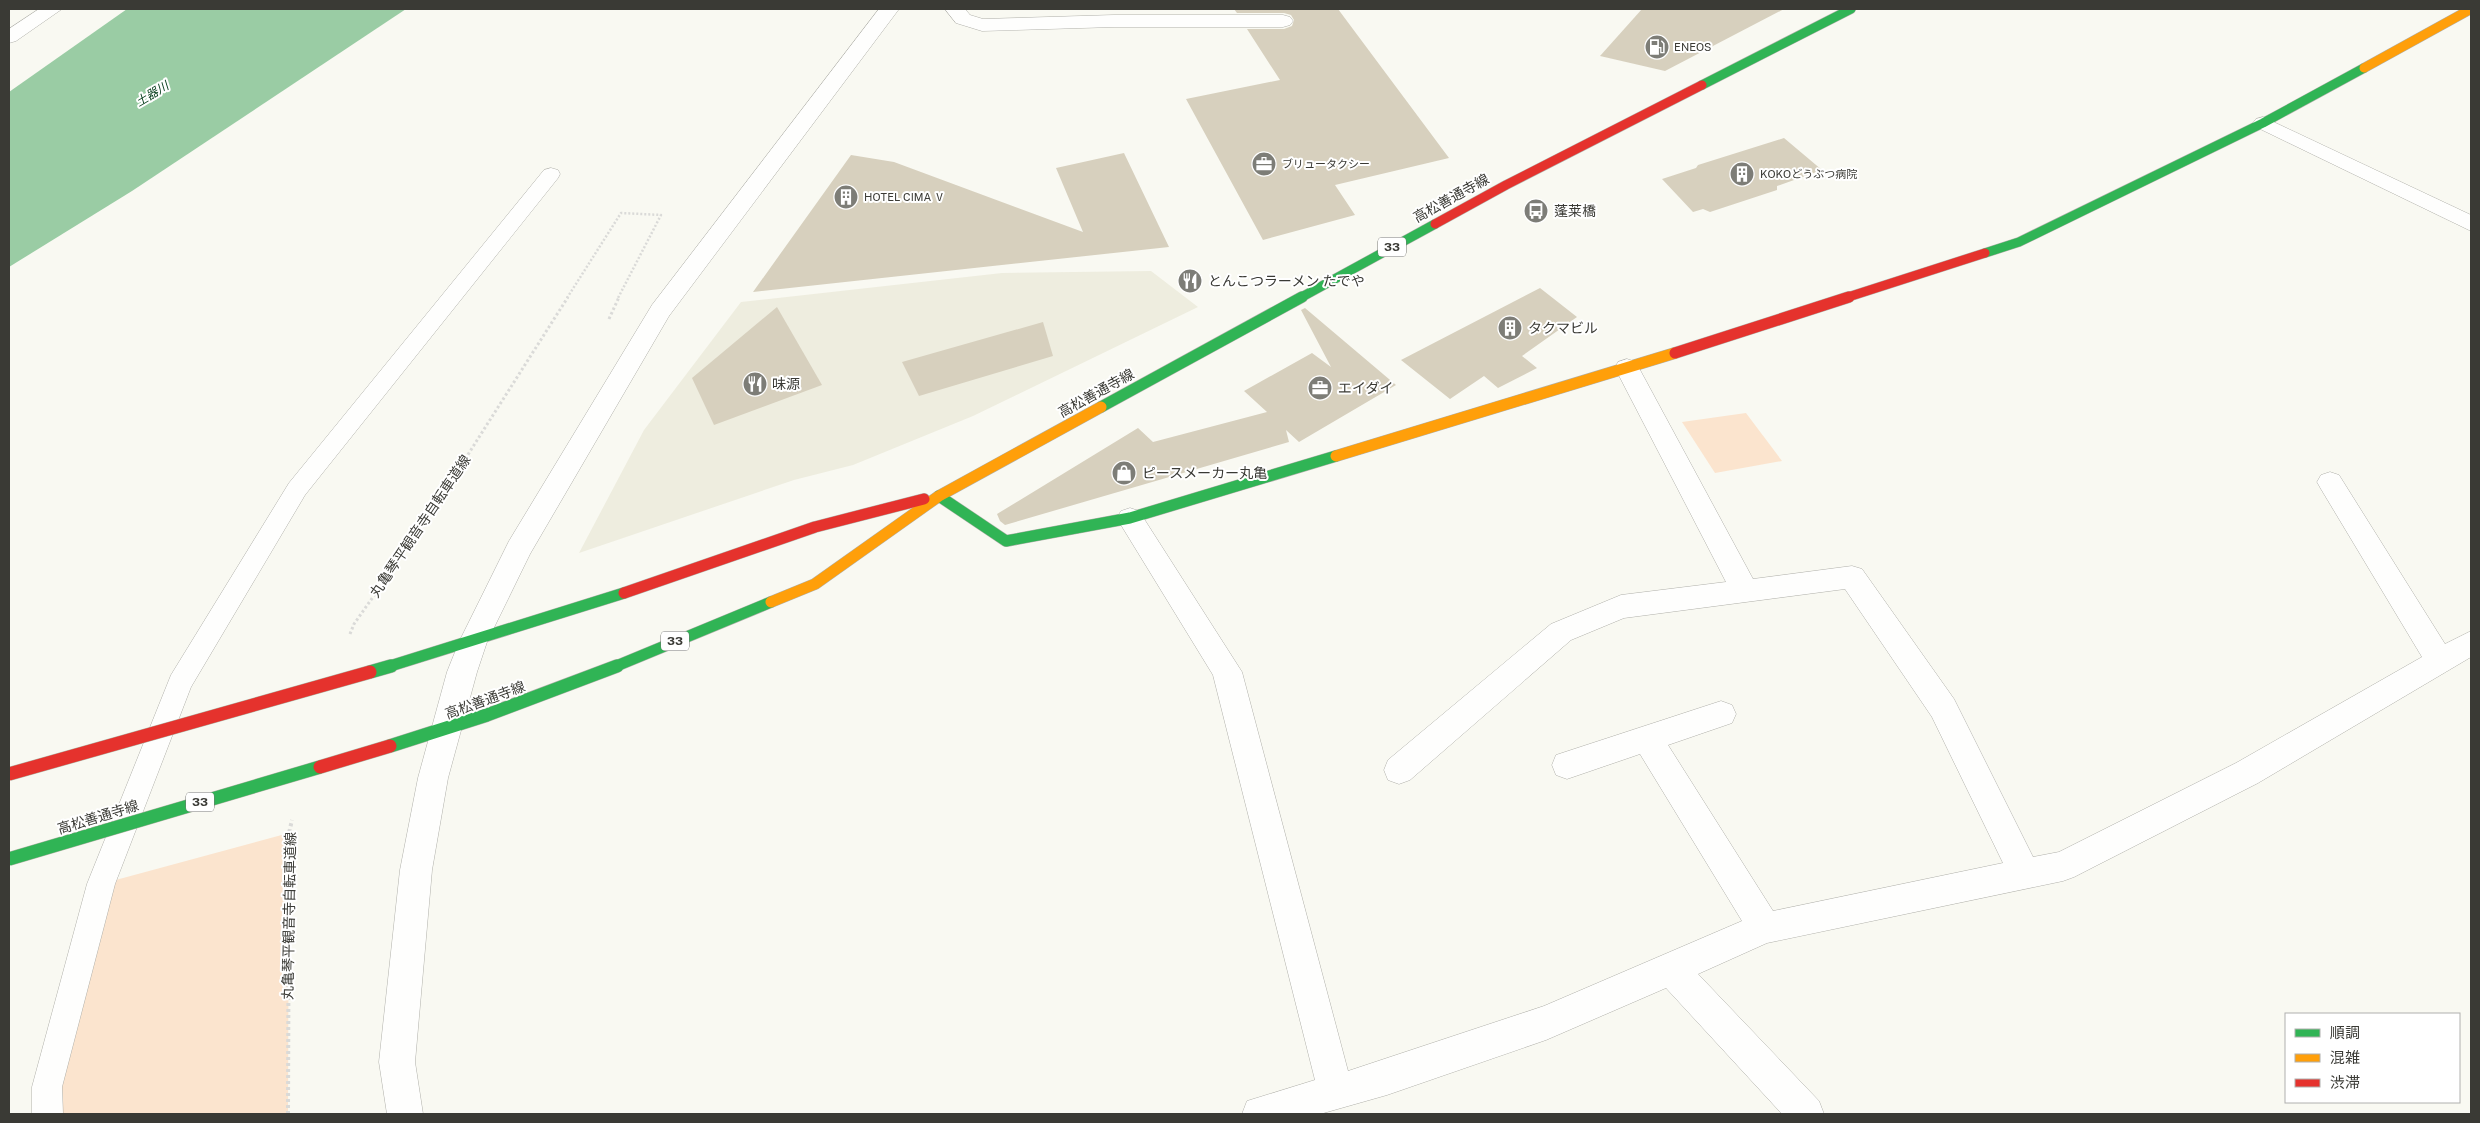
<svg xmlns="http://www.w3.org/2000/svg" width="2480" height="1123" font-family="'Public Sans','Noto Sans JP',sans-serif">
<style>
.built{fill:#eeeddf}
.green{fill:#fbe4ce}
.water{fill:#9acca4}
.building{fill:#d7d0be}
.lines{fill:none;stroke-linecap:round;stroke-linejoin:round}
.lane-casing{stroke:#b0b0aa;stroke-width:1}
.street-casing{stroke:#b0b0aa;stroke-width:1}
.fast-far2-casing{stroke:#b0b0aa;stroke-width:10}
.fast-far1-casing{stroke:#b0b0aa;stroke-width:12}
.fast-casing{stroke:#b0b0aa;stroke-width:14}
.slow-far1-casing{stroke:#b0b0aa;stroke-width:10}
.slow-casing{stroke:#b0b0aa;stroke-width:12}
.jam-far1-casing{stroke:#b0b0aa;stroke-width:10}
.jam-casing{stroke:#b0b0aa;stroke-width:12}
.path-far2{stroke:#dadad8;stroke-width:2.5;stroke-dasharray:2 2;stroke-linecap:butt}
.path-far1{stroke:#dadad8;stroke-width:3;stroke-dasharray:2.5 2.5;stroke-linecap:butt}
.path{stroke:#dadad8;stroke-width:4;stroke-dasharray:3 3;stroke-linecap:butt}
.lane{fill:#fefefd;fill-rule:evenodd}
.street{fill:#fefefd;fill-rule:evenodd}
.fast-far2{stroke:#30b455;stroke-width:9}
.fast-far1{stroke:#30b455;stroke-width:11}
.fast{stroke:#30b455;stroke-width:13}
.slow-far1{stroke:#ff9f0a;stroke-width:9}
.slow{stroke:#ff9f0a;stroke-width:11}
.jam-far1{stroke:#e5322d;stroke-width:9}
.jam{stroke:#e5322d;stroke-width:11}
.fast-bridge-casing{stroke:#acb1a2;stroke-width:14;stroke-linecap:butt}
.jam-bridge-casing{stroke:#acb1a2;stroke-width:14;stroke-linecap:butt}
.fast-bridge{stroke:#30b455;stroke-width:13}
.jam-bridge{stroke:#e5322d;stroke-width:13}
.labels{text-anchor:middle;stroke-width:4;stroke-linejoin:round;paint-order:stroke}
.far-poi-label{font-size:11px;fill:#3a3a35;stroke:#fff;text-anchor:start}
.far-water-label{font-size:12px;font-style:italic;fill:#013917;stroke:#fff}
.shield{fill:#fff;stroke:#757572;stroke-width:1}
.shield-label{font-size:12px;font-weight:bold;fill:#3a3a35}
.street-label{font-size:14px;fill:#3a3a35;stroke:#fff}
.poi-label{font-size:14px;fill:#3a3a35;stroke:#fff;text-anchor:start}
</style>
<rect width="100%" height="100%" fill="#f9f9f2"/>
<!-- built -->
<path class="built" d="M1151,271L1198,307L973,416L853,465L794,480L579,553L644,430L741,302L1002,273Z"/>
<!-- green -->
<g class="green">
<path d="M1746,413L1782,461L1715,473L1682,422Z"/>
<path d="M289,833L288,1114H47V1087L101,884Z"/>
</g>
<!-- water -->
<path class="water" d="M127,9H406L132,191L9,267V92Z"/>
<!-- building -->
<g class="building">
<path d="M1234,9H1338L1449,158L1335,185L1355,215L1263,240L1186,99L1280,80L1247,29H1284L1292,26L1294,20L1291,15L1284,13H1237Z"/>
<path d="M1642,9H1784L1665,71L1600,56Z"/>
<path d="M1784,138L1822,170L1777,186V190L1710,212L1703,209L1693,212L1662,179L1696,168L1698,165Z"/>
<path d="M1124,153L1169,247L753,292L851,155L894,162L1083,232L1056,168Z"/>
<path d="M1540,288L1577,317L1522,356L1537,368L1498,388L1484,376L1450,399L1401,360Z"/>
<path d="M777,307L822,385L714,425L692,378Z"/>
<path d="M1305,308L1396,385L1299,442L1286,430L1289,442L1005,525L1000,521L997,514L1138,428L1153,442L1267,412L1244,391L1312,353L1331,367L1301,310Z"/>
<path d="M1043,322L1053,356L919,396L902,362Z"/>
</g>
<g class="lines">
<defs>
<path id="lane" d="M551,168L558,170L560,174L558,178L305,495L191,687L115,884L62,1087L63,1114H32V1087L87,884L171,675L289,483L544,170Z"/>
<g id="street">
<path d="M39,9H62L16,41L9,43V29Z"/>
<path d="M879,9H899L669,316L530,554L487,642L477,672L448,778L432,870L415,1062L423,1114H387L379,1062L400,870L418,778L447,672L459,642L509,541L652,305Z"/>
<path d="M945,9H965L970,15L983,19L1114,15H1283L1290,17L1293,21L1290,25L1283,27H1114L982,31L956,23Z"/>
<path d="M2263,117L2471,215V231L2256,127L2253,123L2256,119Z"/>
<path d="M1627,359L1636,362L1639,368L1753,579L1852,566L1862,569L1954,699L2033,857L2059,852L2236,763L2422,657L2321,489L2317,482L2321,475L2330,472L2339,475L2445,644L2471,631V657L2258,783L2074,877L2063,881L1767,943L1698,974L1819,1101L1824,1114H1782L1666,988L1546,1040L1387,1095L1320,1114H1242L1247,1101L1315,1080L1213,675L1121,525L1117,518L1121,511L1130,508L1139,511L1242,672L1348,1071L1544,1006L1742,921L1640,754L1567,779L1556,775L1552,765L1556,755L1721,701L1732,705L1736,714L1732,723L1668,745L1773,911L2003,863L1932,717L1845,589L1624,618L1571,640L1410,780L1399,784L1388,780L1384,770L1388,760L1551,624L1621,595L1726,582L1615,368L1618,362Z"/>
</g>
<g id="fast-far2">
<path d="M1702,85L1851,9"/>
<path d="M1985,253L2019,242L2263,123L2364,68"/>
<path d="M1300,298L1435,224"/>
</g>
<g id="fast-far1">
<path d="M1101,407L1302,297"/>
<path d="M939,496L1006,541L1130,518L1336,456"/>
<path d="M387,667L624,593"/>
<path d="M614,667L771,602"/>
</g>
<g id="fast">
<path d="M370,672L391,666"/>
<path d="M390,746L487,715L617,666"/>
</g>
<path id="slow-far1" d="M2364,68L2471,9"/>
<g id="slow">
<path d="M1336,456L1675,353"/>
<path d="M771,602L815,584L939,496L1101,407"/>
</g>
<g id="jam-far1">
<path d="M1435,224L1506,185L1702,85"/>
<path d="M1845,298L1985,253"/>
</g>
<g id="jam">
<path d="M1675,353L1849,297"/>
<path d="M624,593L815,527L924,499"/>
</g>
</defs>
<!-- lane casing -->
<use href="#lane" class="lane-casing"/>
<!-- street casing -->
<use href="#street" class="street-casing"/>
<!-- fast-far2 casing -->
<use href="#fast-far2" class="fast-far2-casing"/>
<!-- fast-far1 casing -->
<use href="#fast-far1" class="fast-far1-casing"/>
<!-- fast casing -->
<use href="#fast" class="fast-casing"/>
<!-- slow-far1 casing -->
<use href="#slow-far1" class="slow-far1-casing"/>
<!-- slow casing -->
<use href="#slow" class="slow-casing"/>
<!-- jam-far1 casing -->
<use href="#jam-far1" class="jam-far1-casing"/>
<!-- jam casing -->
<use href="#jam" class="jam-casing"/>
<!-- path-far2 -->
<path class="path-far2" d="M567,298L621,213L661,215L618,298"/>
<!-- path-far1 -->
<g class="path-far1">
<path d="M609,319L619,297"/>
<path d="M350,634L354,624L422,527L568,297"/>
</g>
<!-- path -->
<path class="path" d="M288,1114L289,833L292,820"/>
<!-- lane -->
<use href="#lane" class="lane"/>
<!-- street -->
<use href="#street" class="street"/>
<!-- fast-far2 -->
<use href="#fast-far2" class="fast-far2"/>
<!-- fast-far1 -->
<use href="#fast-far1" class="fast-far1"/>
<!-- fast -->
<use href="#fast" class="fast"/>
<!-- slow-far1 -->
<use href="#slow-far1" class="slow-far1"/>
<!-- slow -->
<use href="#slow" class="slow"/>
<!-- jam-far1 -->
<use href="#jam-far1" class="jam-far1"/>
<!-- jam -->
<use href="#jam" class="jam"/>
<defs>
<path id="fast-bridge" d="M9,859L320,767"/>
<g id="jam-bridge">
<path d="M320,767L390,746"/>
<path d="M9,774L370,672"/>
</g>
</defs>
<!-- fast-bridge casing -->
<use href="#fast-bridge" class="fast-bridge-casing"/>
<!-- jam-bridge casing -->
<use href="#jam-bridge" class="jam-bridge-casing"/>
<!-- fast-bridge -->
<use href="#fast-bridge" class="fast-bridge"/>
<!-- jam-bridge -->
<use href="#jam-bridge" class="jam-bridge"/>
</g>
<!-- icons -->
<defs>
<symbol id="fuel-disc" viewBox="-11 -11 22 22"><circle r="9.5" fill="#7d7d77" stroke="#fff"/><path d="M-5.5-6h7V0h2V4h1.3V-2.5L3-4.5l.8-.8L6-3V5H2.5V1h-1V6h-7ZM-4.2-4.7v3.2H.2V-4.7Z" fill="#fff"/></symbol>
<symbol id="office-disc" viewBox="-11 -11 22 22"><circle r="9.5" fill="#7d7d77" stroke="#fff"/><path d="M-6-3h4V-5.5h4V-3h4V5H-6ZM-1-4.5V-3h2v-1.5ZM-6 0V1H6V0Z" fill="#fff"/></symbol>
<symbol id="building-disc" viewBox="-11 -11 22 22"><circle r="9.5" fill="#7d7d77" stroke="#fff"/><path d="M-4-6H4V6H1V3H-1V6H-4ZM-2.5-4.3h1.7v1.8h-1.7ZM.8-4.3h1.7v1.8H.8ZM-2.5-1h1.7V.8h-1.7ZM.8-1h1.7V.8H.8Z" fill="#fff"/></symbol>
<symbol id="bus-disc" viewBox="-11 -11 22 22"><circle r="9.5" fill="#7d7d77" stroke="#fff"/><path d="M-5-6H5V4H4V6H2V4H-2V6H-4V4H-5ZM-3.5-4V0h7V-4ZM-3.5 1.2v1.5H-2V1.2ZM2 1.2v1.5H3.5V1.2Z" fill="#fff"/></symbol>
<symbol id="restaurant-disc" viewBox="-11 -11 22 22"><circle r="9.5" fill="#7d7d77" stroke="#fff"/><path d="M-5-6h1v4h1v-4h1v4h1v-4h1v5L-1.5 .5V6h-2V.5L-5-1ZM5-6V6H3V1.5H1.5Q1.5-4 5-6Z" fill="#fff"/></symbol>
<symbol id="shop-disc" viewBox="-11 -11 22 22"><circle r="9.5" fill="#7d7d77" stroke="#fff"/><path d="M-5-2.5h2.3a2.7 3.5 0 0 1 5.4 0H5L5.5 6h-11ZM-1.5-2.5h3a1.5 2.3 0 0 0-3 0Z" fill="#fff"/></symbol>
</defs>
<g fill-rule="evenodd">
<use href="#fuel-disc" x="1643" y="33" width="28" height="28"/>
<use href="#office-disc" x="1250" y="150" width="28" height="28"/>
<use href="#building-disc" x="1728" y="160" width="28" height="28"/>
<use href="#building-disc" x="832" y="183" width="28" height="28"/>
<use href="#bus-disc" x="1522" y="197" width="28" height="28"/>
<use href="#restaurant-disc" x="1176" y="267" width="28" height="28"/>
<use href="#building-disc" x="1496" y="314" width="28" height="28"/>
<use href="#restaurant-disc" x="741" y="370" width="28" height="28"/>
<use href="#office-disc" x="1306" y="374" width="28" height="28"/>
<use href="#shop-disc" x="1110" y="459" width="28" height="28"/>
</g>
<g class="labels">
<!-- far-poi labels -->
<g class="far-poi-label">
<text x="1674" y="51">ENEOS</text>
<text x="1282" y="168">ブリュータクシー</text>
<text x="1760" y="178">KOKOどうぶつ病院</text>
<text x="864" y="201">HOTEL CIMA Ⅴ</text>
</g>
<!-- far-water labels -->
<g class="far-water-label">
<text transform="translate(152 94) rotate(-31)" y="4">土器川</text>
</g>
<!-- shield labels -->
<g class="shield">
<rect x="1378" y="237.5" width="28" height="19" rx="4"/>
<rect x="661" y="631.5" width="28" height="19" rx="4"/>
<rect x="186" y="792.5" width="28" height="19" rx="4"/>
</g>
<g class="shield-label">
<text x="1392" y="251">33</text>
<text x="675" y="645">33</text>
<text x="200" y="806">33</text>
</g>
<!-- street labels -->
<g class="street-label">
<text transform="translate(1451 198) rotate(-29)" y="5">高松善通寺線</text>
<text transform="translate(1096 393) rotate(-29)" y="5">高松善通寺線</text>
<text transform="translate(420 526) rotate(-56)" y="5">丸亀琴平観音寺自転車道線</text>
<text transform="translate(485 700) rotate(-20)" y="5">高松善通寺線</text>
<text transform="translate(98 817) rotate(-17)" y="5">高松善通寺線</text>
<text transform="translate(289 916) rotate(-89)" y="5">丸亀琴平観音寺自転車道線</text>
</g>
<!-- poi labels -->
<g class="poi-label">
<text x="1554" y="216">蓬莱橋</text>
<text x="1208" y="286">とんこつラーメン たでや</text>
<text x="1528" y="333">タクマビル</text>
<text x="772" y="389">味源</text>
<text x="1338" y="393">エイダイ</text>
<text x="1142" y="478">ピースメーカー丸亀</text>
</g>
</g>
<!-- border -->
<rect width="2480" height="1123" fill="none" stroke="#3a3a35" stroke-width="20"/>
<!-- legend -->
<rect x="2285" y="1013" width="175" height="90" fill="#ffffff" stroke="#b0b0ae"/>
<rect x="2295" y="1029" width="25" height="8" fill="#30b455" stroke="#b0b0ae"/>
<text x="2330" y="1038" font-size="15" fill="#3a3a35">順調</text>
<rect x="2295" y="1054" width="25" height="8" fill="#ff9f0a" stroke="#b0b0ae"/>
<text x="2330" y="1063" font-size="15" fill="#3a3a35">混雑</text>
<rect x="2295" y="1079" width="25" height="8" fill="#e5322d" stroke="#b0b0ae"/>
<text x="2330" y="1088" font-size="15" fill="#3a3a35">渋滞</text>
</svg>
